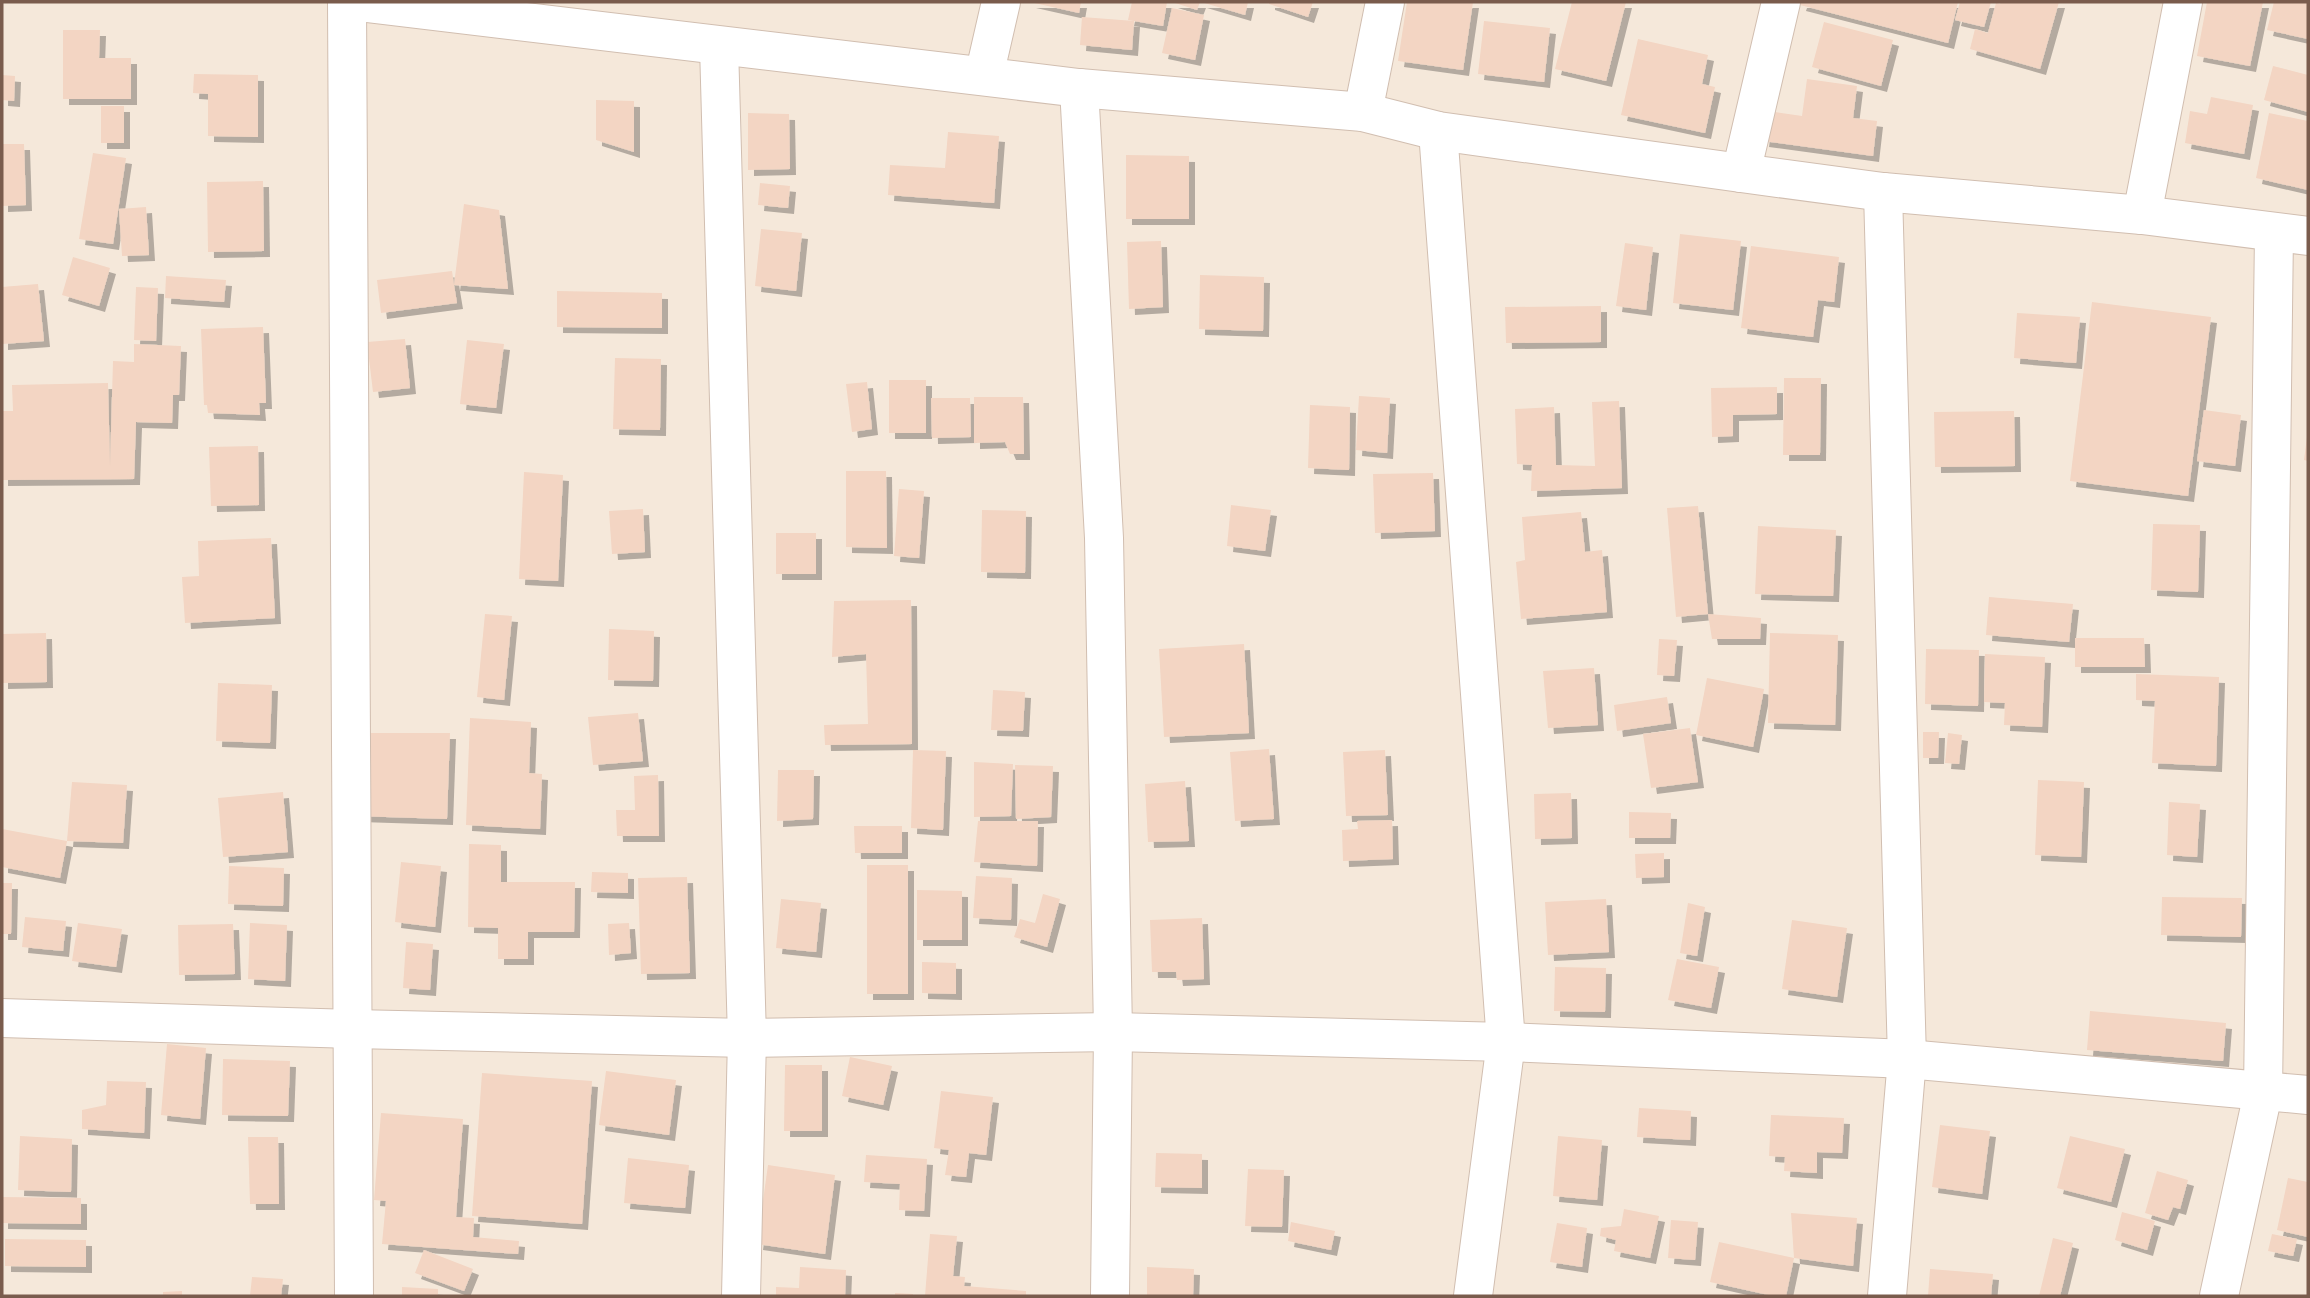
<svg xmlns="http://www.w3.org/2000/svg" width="2310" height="1298" font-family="Mulish,sans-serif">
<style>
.residential{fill:#f5e8da}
.building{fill:#f3d5c3;filter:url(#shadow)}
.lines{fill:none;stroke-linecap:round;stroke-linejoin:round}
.minor-casing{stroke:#d1beb0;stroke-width:40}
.minor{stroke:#fff;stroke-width:38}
</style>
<defs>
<filter id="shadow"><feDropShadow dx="6" dy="6" stdDeviation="0" flood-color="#0004"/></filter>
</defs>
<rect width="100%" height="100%" fill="#fdf6ec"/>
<!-- residential -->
<rect class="residential" x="2" y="2" width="2306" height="1294"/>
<!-- building -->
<g class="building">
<path d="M1030,2H1081L1079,13Z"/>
<path d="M1132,2H1167L1163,26L1128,20Z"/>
<path d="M1172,2H1200L1197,10Z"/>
<path d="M1201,2H1248L1245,15Z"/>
<path d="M1269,2H1313L1308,17L1269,4Z"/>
<path d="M1407,2H1473L1463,70L1398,61Z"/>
<path d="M1572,2H1626L1606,81L1555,69Z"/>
<path d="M1801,2H1958L1948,43L1800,5Z"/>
<path d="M1960,2H1991L1984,27L1955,20Z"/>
<path d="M2001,2H2059L2040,69L1970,49L1975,29L1988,33L1996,3L2000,4Z"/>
<path d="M2207,2H2263L2250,66L2197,56Z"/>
<path d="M2274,2H2308V39L2267,30Z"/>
<path d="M1172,8L1204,15L1195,60L1162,53Z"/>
<path d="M1082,17L1134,21L1132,50L1080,45Z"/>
<path d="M1484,21L1550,28L1544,82L1478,74Z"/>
<path d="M1824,22L1893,40L1881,86L1812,67Z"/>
<path d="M63,30H100L99,58H131V99H63Z"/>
<path d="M1638,39L1708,55L1702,84L1715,87L1705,133L1621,115Z"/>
<path d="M2273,66L2308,75V112L2264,100Z"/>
<path d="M194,74L258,75V137L208,136V94L193,93Z"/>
<path d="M2,75L15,76L14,101L2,100Z"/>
<path d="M1807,79L1857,86L1853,118L1877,121L1873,156L1763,141L1767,111L1802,116Z"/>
<path d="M2211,97L2253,105L2244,154L2185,143L2190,111L2207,114Z"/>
<path d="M596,100L634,101V152L596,140Z"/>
<rect x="101" y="106" width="23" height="37"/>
<path d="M748,113L789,114L790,169L748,170Z"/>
<path d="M2269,113L2308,121V190L2256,178Z"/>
<path d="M948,132L999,136L994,203L888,195L890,165L945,168Z"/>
<path d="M2,144H24L26,205L2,206Z"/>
<path d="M93,153L126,158L113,244L79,239Z"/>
<path d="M1126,155L1189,156V219H1126Z"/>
<path d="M263,181L264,251L208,252L207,182Z"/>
<path d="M760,183L790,186L788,208L758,205Z"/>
<path d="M464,204L499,210L508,289L454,285L457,303L381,313L377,280L452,271L454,285Z"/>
<path d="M146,207L149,255L122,256L119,209Z"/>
<path d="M761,229L802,233L796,291L755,286Z"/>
<path d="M1680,234L1741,241L1733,310L1673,303Z"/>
<path d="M1161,241L1163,307L1129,309L1127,242Z"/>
<path d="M1625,243L1653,247L1646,310L1616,306Z"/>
<path d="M1751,246L1839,257L1834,302L1818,300L1813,337L1741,328Z"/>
<path d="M73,257L110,268L99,306L62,295Z"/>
<path d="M1200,275L1264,277L1263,331L1199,329Z"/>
<path d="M166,276L226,280L224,302L165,298Z"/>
<path d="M38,284L44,341L2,344V287Z"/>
<path d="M136,287L158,288L156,341L134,340Z"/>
<path d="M557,291L662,293V328L557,327Z"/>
<path d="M2092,302L2211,317L2188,496L2070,481Z"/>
<path d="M1601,306V342L1506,343L1505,307Z"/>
<path d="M2017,313L2080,317L2076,363L2014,358Z"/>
<path d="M263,327L266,403H259L260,415L208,413L207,405H204L201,329Z"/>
<path d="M405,339L410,388L373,392L367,342Z"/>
<path d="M467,340L504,344L496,408L460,404Z"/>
<path d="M134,344L181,346L179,395H173L172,423L136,422L134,479L2,480V411H13L12,385L108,383L110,466L113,361L134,362Z"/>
<path d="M615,358L661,359L660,430L613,429Z"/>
<path d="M1784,378H1821L1820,455H1783Z"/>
<rect x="889" y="380" width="37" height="53"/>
<path d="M867,382L872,429L852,432L846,384Z"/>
<path d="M1777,387V414L1733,415V436L1712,437L1711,388Z"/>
<path d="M1359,396L1390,398L1387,453L1356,450Z"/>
<path d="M974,397H1023L1024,454H1010L1005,442L974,443Z"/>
<path d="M931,398H970L971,437L932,438Z"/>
<path d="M1619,401L1622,488L1531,491L1532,465L1517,464L1515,409L1554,407L1556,465L1595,466L1592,402Z"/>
<path d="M1310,405L1350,407L1349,470L1308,468Z"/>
<path d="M2204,410L2241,415L2235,466L2197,461Z"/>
<path d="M2014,411L2015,466L1935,467L1934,412Z"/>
<path d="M2307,437H2308V461L2304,460Z"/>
<path d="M258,446L259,505L211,506L209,447Z"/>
<path d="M846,471H886L887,548L846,547Z"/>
<path d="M524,472L563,475L558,581L519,579Z"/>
<path d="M1433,473L1435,531L1375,533L1373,474Z"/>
<path d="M899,489L924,491L919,558L894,556Z"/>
<path d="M1231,505L1271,510L1265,551L1227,546Z"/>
<path d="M1698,506L1708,614L1676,617L1667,508Z"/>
<path d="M643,509L645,552L612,554L609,511Z"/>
<path d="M982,510L1026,511L1025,573L981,572Z"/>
<path d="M1581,512L1585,552L1602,550L1607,612L1521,619L1516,562L1525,560L1522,517Z"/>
<path d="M2153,524L2200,525L2198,592L2151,590Z"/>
<path d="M1758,526L1836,530L1833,596L1755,594Z"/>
<rect x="776" y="533" width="40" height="41"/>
<path d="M271,538L275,618L185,623L182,577L199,576L198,541Z"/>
<path d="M1989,597L2073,604L2069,642L1986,635Z"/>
<path d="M911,600L912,744L825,745L824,725L868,724L866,654L832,657L834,601Z"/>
<path d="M485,614L512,616L504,700L477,697Z"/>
<path d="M1708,614L1761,618L1760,639H1712Z"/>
<path d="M609,629L654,631L653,681L608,680Z"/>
<path d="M46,633L47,682L2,683V634Z"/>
<path d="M1770,633L1838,635L1835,725L1768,723Z"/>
<path d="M2075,638H2144L2145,667H2075Z"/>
<path d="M1659,639L1677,640L1674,676L1657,675Z"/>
<path d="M1244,644L1249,733L1164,737L1159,649Z"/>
<path d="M1926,649L1979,650L1978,706L1925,704Z"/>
<path d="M1985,654L2045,657L2042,727L2004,725L2005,703L1984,702Z"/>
<path d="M1594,668L1598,725L1548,728L1543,671Z"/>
<path d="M2136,674L2219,677L2216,766L2152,763L2155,701L2136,700Z"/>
<path d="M1707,678L1764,689L1753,747L1696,735Z"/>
<path d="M218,683L272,685L270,743L216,741Z"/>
<path d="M993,690L1025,692L1023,731L991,730Z"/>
<path d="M1667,697L1671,723L1617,731L1614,705Z"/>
<path d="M638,713L643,761L593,765L588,717Z"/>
<path d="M470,718L531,722L529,773L542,774L540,829L466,825Z"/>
<path d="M1690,728L1698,782L1651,788L1643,734Z"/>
<path d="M1923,732H1939L1938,758H1923Z"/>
<path d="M357,733H450L447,819L355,816Z"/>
<path d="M1948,733L1962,735L1959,764L1945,763Z"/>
<path d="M1269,749L1274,819L1235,821L1230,752Z"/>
<path d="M913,750L946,751L943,830L911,828Z"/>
<path d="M1385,750L1388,815L1346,816L1343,752Z"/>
<path d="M974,762L1013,764L1011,816L974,817Z"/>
<path d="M1015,765L1053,766L1051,817L1016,819Z"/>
<path d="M778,770H814L813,819L777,821Z"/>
<path d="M658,775L659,836H617L616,810H635L634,776Z"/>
<path d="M2038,780L2084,782L2081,857L2035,855Z"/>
<path d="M1185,781L1189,841L1148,842L1145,784Z"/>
<path d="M72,782L127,785L123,843L67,841Z"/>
<path d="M283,792L288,852L223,857L218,798Z"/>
<path d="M1571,793L1572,838L1535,839L1534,794Z"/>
<path d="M2169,802L2200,804L2197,857L2167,855Z"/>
<path d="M1629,812L1671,813L1670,838H1629Z"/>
<path d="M1392,820L1393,859L1343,861L1342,830L1358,829L1357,821Z"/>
<path d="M978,821H1038L1037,866L974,862Z"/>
<path d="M854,826H902V853H855Z"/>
<path d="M2,829L67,841L60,878L2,867Z"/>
<path d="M469,844L501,845V882H575L574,932H528V959H498V928L468,927Z"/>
<path d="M1664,853V877L1636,878L1635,854Z"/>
<path d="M401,862L441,866L435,927L395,922Z"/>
<rect x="867" y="865" width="41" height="129"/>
<path d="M229,866L284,868L283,906L228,904Z"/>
<path d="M592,872L628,873V893L591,892Z"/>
<path d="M976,876L1012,878L1011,920L973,918Z"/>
<path d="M687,877L690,973L641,974L638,878Z"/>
<path d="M2,883H12L11,934H2Z"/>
<path d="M917,890L962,891V940H917Z"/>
<path d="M1043,894L1060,899L1047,947L1014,937L1020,919L1035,923Z"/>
<path d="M2162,897L2242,898L2241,937L2161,935Z"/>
<path d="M781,899L821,903L816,952L776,948Z"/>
<path d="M1606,899L1609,952L1548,955L1545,902Z"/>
<path d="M1688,903L1705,907L1697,956L1680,953Z"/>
<path d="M25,917L66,921L63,951L22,947Z"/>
<path d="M1202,918L1204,979L1177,980L1176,972H1152L1150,920Z"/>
<path d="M1792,920L1847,928L1837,997L1782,989Z"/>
<path d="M78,923L122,929L116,967L72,961Z"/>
<path d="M250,923L287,925L285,981L248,979Z"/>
<path d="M629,923L631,953L609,955L608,924Z"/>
<path d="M233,924L235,974L179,975L178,925Z"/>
<path d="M406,942L433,944L430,990L403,988Z"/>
<path d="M1677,959L1719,967L1711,1008L1668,1000Z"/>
<path d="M922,962L956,963V994L922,993Z"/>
<path d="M1555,967L1606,968L1605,1012L1554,1011Z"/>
<path d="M2090,1011L2226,1023L2223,1061L2087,1050Z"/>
<path d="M167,1044L206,1048L200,1119L161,1115Z"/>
<path d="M850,1057L892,1066L883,1105L842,1096Z"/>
<path d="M223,1059L290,1061L288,1116L222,1115Z"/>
<path d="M785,1065H822V1131H784Z"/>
<path d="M606,1071L676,1080L669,1135L599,1125Z"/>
<path d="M482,1073L592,1081L582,1224L472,1216Z"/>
<path d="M107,1081L146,1082L144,1133L82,1129V1110L106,1105Z"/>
<path d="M941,1091L993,1097L986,1155L969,1153L966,1177L945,1175L949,1150L934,1148Z"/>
<path d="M1639,1108L1691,1111L1690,1140L1637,1137Z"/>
<path d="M381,1113L463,1119L456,1217L474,1218L473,1237L519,1241L518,1254L382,1244L386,1201L374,1200Z"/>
<path d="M1771,1115L1844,1118L1842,1153L1817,1152V1173L1784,1171L1785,1157L1769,1156Z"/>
<path d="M1940,1125L1990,1131L1982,1194L1932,1187Z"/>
<path d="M20,1136L72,1139L71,1192L18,1190Z"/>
<path d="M1558,1136L1602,1140L1597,1200L1553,1196Z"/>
<path d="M2070,1136L2125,1149L2111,1202L2057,1188Z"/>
<path d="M248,1137H278L279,1204H250Z"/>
<path d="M1156,1153L1202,1154V1188L1155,1187Z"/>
<path d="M866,1155L927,1159L924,1211L899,1210L900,1184L864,1182Z"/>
<path d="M628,1158L689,1165L685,1208L624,1203Z"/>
<path d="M768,1165L835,1175L825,1254L757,1244Z"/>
<path d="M1248,1169L1284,1170L1282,1227L1245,1226Z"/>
<path d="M2157,1171L2188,1180L2180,1209L2173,1207L2168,1220L2145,1213Z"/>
<path d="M2288,1178L2308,1182V1237L2277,1230Z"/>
<path d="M2,1197L81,1198V1224L2,1223Z"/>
<path d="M1624,1209L1659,1216L1650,1258L1614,1251L1616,1240L1600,1236L1601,1228L1621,1226Z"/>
<path d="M2122,1212L2155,1221L2147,1250L2115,1240Z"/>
<path d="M1791,1213L1857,1218L1853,1266L1794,1258Z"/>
<path d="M1671,1220L1698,1222L1695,1260L1668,1258Z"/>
<path d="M1291,1222L1335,1231L1331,1250L1288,1241Z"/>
<path d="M1557,1223L1587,1228L1582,1267L1550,1262Z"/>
<path d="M930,1234L957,1236L953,1276L965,1277L964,1286L1026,1291V1296H925Z"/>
<path d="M2272,1234L2297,1239L2293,1256L2268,1251Z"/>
<path d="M2053,1238L2073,1243L2060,1296H2039Z"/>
<path d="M5,1239L86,1240V1267L5,1266Z"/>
<path d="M1719,1242L1794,1258L1786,1296H1773L1710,1282Z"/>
<path d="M424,1250L473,1269L464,1291L415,1273Z"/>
<path d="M800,1267L846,1270L845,1296H776V1287L799,1288Z"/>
<path d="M1147,1267L1194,1269L1193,1296H1147Z"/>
<path d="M1930,1269L1993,1274L1991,1296H1928Z"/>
<path d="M252,1277L283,1279L281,1296H250Z"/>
<path d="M402,1287L438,1289V1296H402Z"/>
<path d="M182,1291V1296H163V1292Z"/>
<path d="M895,1293L913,1294V1296H895Z"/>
</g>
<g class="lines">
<defs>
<g id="minor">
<path d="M347,2L354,1296"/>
<path d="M358,2L1079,88L1363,112L1438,131L1741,173L1883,192L2142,215L2308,236"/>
<path d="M719,46L747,1038L741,1296"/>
<path d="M984,76L1001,2"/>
<path d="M1079,88L1104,538L1113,1032L1110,1296"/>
<path d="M1363,112L1385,2"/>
<path d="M1438,131L1506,1042L1473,1296"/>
<path d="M1741,173L1781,2"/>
<path d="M1883,192L1907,1059L1887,1296"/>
<path d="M2142,215L2183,2"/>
<path d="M2,1018L353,1029L747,1038L1113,1032L1506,1042L1907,1059L2308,1095"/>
<path d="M2219,1296L2263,1093L2274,233"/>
</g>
</defs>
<!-- minor casing -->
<use href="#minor" class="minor-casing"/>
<!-- minor -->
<use href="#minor" class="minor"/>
</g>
<!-- border -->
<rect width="2310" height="1298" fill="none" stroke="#7a5c4d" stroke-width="7"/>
</svg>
